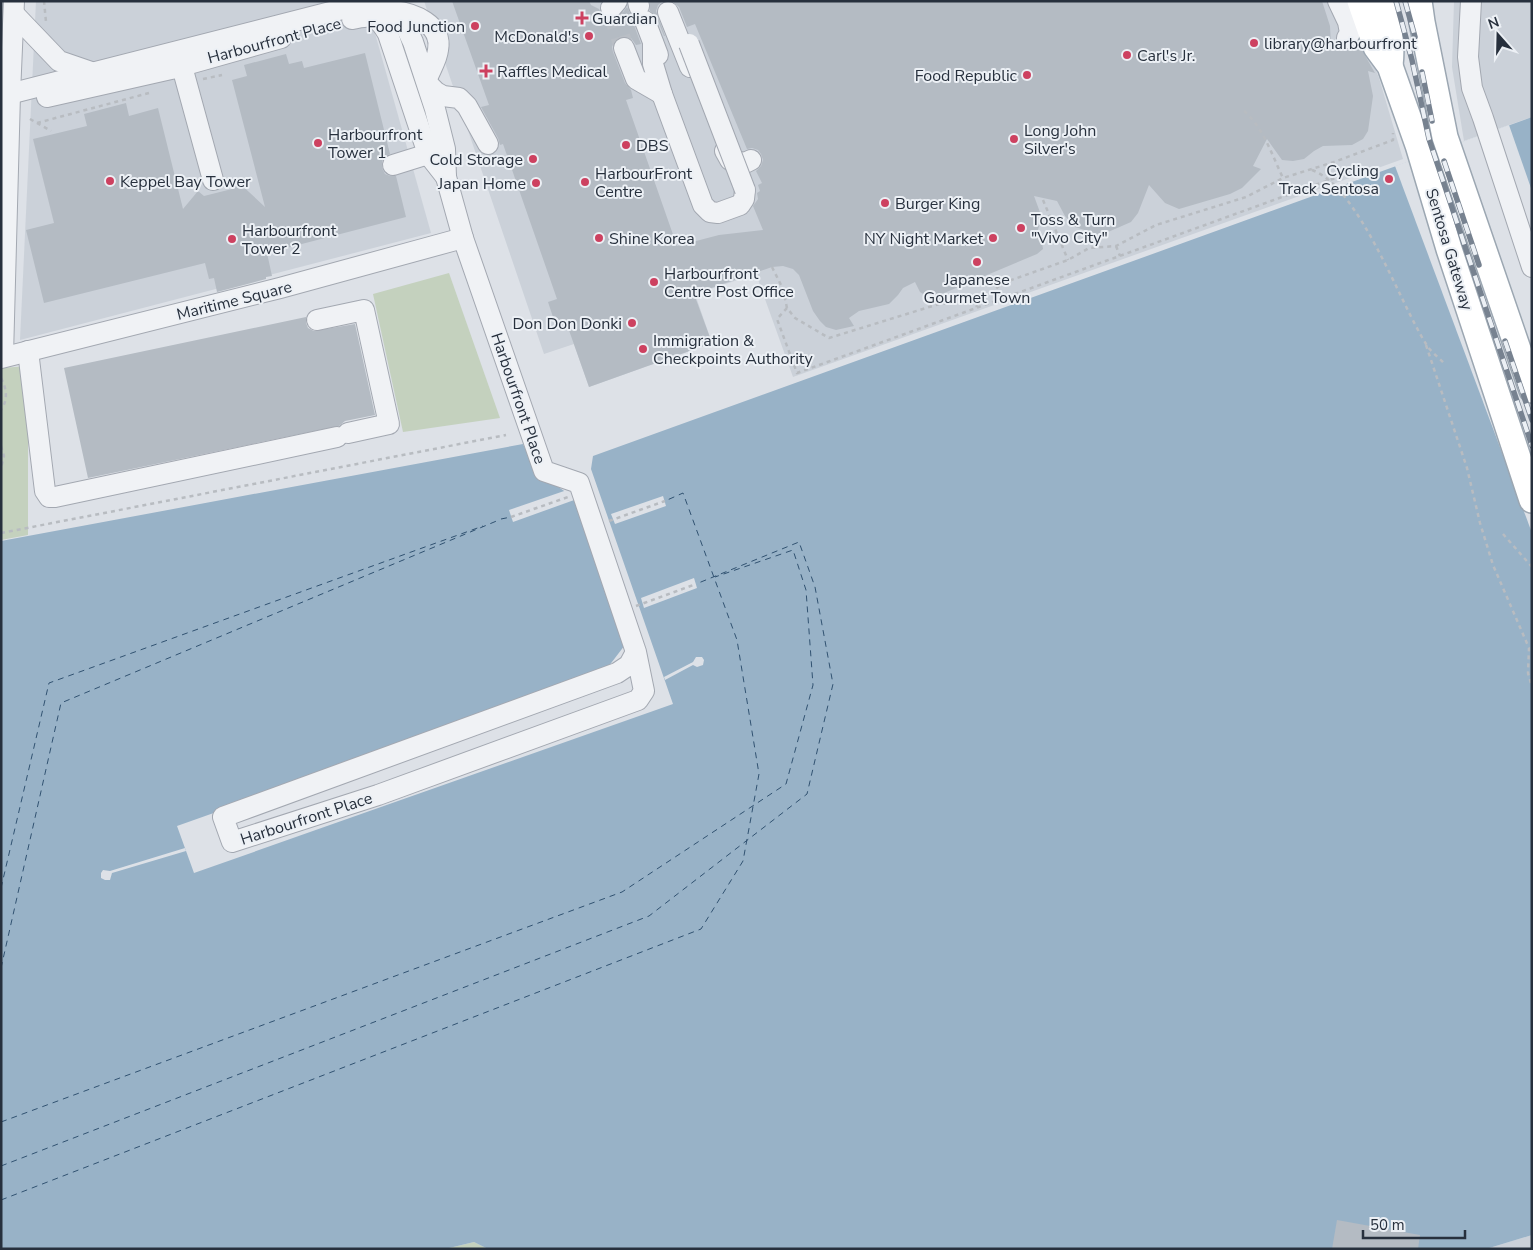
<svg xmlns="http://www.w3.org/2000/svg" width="1533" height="1250" font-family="'Nunito Sans',sans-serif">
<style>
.built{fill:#cbd1d9}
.green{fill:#c4d1be}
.water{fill:#98b2c7}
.pier{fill:#dde1e7}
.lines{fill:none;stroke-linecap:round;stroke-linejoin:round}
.ferry{stroke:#315271;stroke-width:1;stroke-dasharray:6 5;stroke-linecap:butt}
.building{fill:#b4bbc3}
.minor-tunnel{stroke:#b9bec5;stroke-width:20;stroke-dasharray:20 10;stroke-linecap:butt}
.minor-casing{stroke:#a3a8b1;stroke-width:22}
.major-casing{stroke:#9ca7b2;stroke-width:28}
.path{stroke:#b8bcc1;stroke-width:2.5;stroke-dasharray:4 4;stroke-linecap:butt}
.minor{stroke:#f0f2f5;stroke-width:20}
.major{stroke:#fff;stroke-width:25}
.rail-casing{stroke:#778290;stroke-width:5.5}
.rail{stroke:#ecf0f5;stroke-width:4;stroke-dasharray:11;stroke-linecap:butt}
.minor-bridge-casing{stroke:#a3a8b1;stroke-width:22;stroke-linecap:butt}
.minor-bridge{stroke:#f0f2f5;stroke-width:20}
.poi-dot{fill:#cd4160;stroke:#ecf0f5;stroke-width:2}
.labels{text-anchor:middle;stroke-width:4;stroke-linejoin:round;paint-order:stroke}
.poi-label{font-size:16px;fill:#27303d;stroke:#ecf0f5;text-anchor:start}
.street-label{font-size:16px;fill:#27303d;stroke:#ecf0f5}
</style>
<rect width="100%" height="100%" fill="#dde1e7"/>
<!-- built -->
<g class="built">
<path d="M36,1H366L431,233L20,340Z"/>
<path d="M424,1H1347L1379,78L1403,159L793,377L756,274L695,294L712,343L589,387L574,344L544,354Z"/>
<path d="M1454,1H1532V117L1464,141L1452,67Z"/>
<path d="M1532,1235V1249H1486Z"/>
</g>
<!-- green -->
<g class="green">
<path d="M449,273L500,418L403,432L373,294Z"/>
<path d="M28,366V535L1,540V368Z"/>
<path d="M474,1242L488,1249H445Z"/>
</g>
<!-- water -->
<path class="water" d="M1532,117V1235L1486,1249H488L474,1242L445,1249H1V541L523,444L535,471L573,497L628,641L602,675L177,826L194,873L673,704L591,469L593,456Z"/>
<!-- pier -->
<g class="pier">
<path d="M1509,125L1532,191V533L1395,166Z"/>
<path d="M567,490L575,495L577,499L513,522L509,510Z"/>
<path d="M663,496L666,506L615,524L611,514Z"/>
<path d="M694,578L697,588L644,608L641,598Z"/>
<path d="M696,657H702L704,660L703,665L697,667L693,665L665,680L664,677L693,662Z"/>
<path d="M185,848L186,851L112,873L110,880H105L101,878V873L103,870L110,871Z"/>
</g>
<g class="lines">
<!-- ferry -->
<g class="ferry">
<path d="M501,519L511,517"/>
<path d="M1,888L49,683L483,526"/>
<path d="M1,968L61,703L499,520"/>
<path d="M1,1122L622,892L786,784L813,685L806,590L793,550L715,577"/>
<path d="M1,1166L649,916L807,794L833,684L815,587L799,542L696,584"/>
<path d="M1,1200L701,929L743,861L759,774L737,640L683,493L665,501"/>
</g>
</g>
<!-- building -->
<g class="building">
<path d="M452,1H589L591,5L599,9L603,17L609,20L614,19L620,16L627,7L630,13L634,17V25L641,44L636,45L631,38L625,36L620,37L614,41L612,47L613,52L625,83L631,90L633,98L626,100L677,246L719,235L763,230L753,206L758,199L757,193L760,191L758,185L762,183L756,171L761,166L763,160L761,154L758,150L752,148L747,149L695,24L687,27L679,7L672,1H1322L1330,26L1331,45L1336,43L1341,48L1347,50L1353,48L1359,41L1363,52L1375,73L1368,71L1373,96L1368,131L1363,139L1352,145L1323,146L1314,151L1304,159L1293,161L1282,160L1267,139L1253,166L1261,169L1242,188L1230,194L1179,209L1165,203L1149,185L1138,213L1131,222L1108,232L1097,234L1075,227L1065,216L1057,201L1034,196L1041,215L1040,224L1037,232L1042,243L1043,249L1037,254L937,296H926L920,292L915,282L903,288L898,295L889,304L859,311L849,318L854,326L836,330L826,327L820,321L813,311L799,275L793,269L783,266L772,267L694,294L712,343L589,387L565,319L555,323L548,302L557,299L503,144L500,145L498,138L481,107L489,105Z"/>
<path d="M650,1H663L658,5L656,11L665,36H664L656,16L650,11Z"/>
<path d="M365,53L390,154L384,157L382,162V168L385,174L390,176H396L406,217L267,253L272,276L266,277V279L217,292L214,278L209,279L205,263L44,303L26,230L54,223L33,139L87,126L84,114L126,103L129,116L158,108L183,209L198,191L204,196L232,189L235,179L265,207L232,80L247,76L244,65L286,54L289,64L302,61L304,68Z"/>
<path d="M306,317V323L308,328L314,331L355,324L375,415L345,421L339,426L88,478L64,368Z"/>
<path d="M1337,1220L1420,1235L1418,1249H1332Z"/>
</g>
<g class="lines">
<!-- minor-tunnel -->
<path class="minor-tunnel" d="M611,8L624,48"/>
<defs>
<g id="minor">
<path d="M638,1L639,6"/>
<path d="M1338,1L1348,22L1350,33L1347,38"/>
<path d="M1471,1L1468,57L1472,88L1483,118L1532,267"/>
<path d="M611,8L617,1"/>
<path d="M393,11C413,13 443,24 438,50C437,60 430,70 427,79"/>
<path d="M668,12L690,67"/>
<path d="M14,14L59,61L91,72"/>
<path d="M352,19C372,14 378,16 388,34L428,154L446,177"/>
<path d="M645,21L658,55"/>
<path d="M653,43V64L662,94L703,205L710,212L718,213L740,205L744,199L745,190"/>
<path d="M624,48L636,79L662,94"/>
<path d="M178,52L213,180"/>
<path d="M428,84L436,92L443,96L459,98L467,106L488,144"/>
<path d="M1,96L354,6L366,4L381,5L393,11L405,25L413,42L435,109L445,149L446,177L463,238L544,471L579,483L636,652L644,691L638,700L378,795L232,842L223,817L617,673L629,665L636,652"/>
<path d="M47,97L171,69L281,38"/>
<path d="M725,151L730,160L745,163L751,160"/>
<path d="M393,165L441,150"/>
<path d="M317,320L364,310L389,424L348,433"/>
<path d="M28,351L45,491L49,497H55L337,437"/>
<path d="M3,356L10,94L14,1"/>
<path d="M1,358L280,288L463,238"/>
</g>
<g id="major">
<path d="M1360,1L1376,47L1390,66L1418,145L1449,249L1532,500"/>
<path d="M1382,1C1388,22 1393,43 1390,65"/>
<path d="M1419,1L1422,22L1445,137L1532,390"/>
</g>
</defs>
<!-- minor casing -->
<use href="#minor" class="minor-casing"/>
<!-- major casing -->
<use href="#major" class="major-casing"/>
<!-- path -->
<g class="path">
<path d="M44,1L46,22"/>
<path d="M203,79L222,75"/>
<path d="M1244,111C1263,127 1272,155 1283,178"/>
<path d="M30,119L51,131"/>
<path d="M37,123L149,93"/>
<path d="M1312,170C1359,187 1399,301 1426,344C1430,351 1438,357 1444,363"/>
<path d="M1043,200L1068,260"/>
<path d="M1116,246L1120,256"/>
<path d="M772,267L783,289L787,308L795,318L829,338L939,304L955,303L988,295L1003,283L1068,260L1089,248L1116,246L1156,225L1246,197L1283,178L1334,162L1393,140V133"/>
<path d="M973,298L977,307"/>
<path d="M787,308L777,319L797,373L1329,180L1350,174"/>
<path d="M1426,345L1467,468L1480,523L1493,565L1529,648L1528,673L1532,687"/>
<path d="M1,378C7,389 8,400 1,410"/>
<path d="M1,446L4,456L1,468"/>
<path d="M511,517L568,497"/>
<path d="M609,521L665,501"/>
<path d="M1,533L506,435"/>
<path d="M1503,534L1532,567"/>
<path d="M636,606L696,584"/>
</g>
<!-- minor -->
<use href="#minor" class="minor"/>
<!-- major -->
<use href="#major" class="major"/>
<defs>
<g id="rail">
<path d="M1396,1L1412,60L1429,139L1532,446"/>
<path d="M1405,1L1415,37"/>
<path d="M1422,72L1432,121"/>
<path d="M1444,161L1479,265"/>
<path d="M1505,341L1532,420"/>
</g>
</defs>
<!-- rail casing -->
<use href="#rail" class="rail-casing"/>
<!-- rail -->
<use href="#rail" class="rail"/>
<defs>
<path id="minor-bridge" d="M689,44L745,190"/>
</defs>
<!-- minor-bridge casing -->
<use href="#minor-bridge" class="minor-bridge-casing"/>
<!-- minor-bridge -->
<use href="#minor-bridge" class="minor-bridge"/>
</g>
<!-- markers -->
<g class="poi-dot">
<path d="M579.5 10.5h5v5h5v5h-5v5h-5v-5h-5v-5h5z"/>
<circle cx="475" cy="26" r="5"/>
<circle cx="589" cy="36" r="5"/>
<circle cx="1254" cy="43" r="5"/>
<circle cx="1127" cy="55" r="5"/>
<path d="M483.5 63.5h5v5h5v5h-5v5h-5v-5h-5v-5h5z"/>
<circle cx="1027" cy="75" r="5"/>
<circle cx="1014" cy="139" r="5"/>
<circle cx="318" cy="143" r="5"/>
<circle cx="626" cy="145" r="5"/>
<circle cx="533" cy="159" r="5"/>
<circle cx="1389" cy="179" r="5"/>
<circle cx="110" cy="181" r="5"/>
<circle cx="585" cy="182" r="5"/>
<circle cx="536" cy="183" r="5"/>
<circle cx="885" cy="203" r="5"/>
<circle cx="1021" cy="228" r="5"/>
<circle cx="599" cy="238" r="5"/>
<circle cx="993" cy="238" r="5"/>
<circle cx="232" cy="239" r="5"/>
<circle cx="977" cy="262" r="5"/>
<circle cx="654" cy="282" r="5"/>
<circle cx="632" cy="323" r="5"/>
<circle cx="643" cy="349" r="5"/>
</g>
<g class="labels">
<!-- poi labels -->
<g class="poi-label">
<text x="592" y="24">Guardian</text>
<text x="465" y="32" text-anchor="end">Food Junction</text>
<text x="579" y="42" text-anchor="end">McDonald's</text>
<text x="1264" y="49">library@harbourfront</text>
<text x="1137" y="61">Carl's Jr.</text>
<text x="497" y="77">Raffles Medical</text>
<text x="1017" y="81" text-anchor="end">Food Republic</text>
<text x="1024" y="136">Long John<tspan x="1024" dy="18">Silver's</tspan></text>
<text x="328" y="140">Harbourfront<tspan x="328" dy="18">Tower 1</tspan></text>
<text x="636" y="151">DBS</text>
<text x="523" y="165" text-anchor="end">Cold Storage</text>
<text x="1379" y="176" text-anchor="end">Cycling<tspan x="1379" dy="18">Track Sentosa</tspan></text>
<text x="595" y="179">HarbourFront<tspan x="595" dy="18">Centre</tspan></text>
<text x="120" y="187">Keppel Bay Tower</text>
<text x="526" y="189" text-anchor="end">Japan Home</text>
<text x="895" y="209">Burger King</text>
<text x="1031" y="225">Toss &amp; Turn<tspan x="1031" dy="18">"Vivo City"</tspan></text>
<text x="242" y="236">Harbourfront<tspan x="242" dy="18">Tower 2</tspan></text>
<text x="609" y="244">Shine Korea</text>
<text x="983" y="244" text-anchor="end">NY Night Market</text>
<text x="664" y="279">Harbourfront<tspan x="664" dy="18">Centre Post Office</tspan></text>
<text x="977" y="285" text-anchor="middle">Japanese<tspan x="977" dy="18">Gourmet Town</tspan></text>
<text x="622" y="329" text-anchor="end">Don Don Donki</text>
<text x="653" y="346">Immigration &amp;<tspan x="653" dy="18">Checkpoints Authority</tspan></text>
</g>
<!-- street labels -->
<g class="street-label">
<text transform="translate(274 40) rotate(-15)" y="6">Harbourfront Place</text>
<text transform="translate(1450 249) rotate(73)" y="6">Sentosa Gateway</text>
<text transform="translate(234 300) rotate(-14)" y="6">Maritime Square</text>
<text transform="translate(519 398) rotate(71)" y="6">Harbourfront Place</text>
<text transform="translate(306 818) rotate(-18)" y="6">Harbourfront Place</text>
</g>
</g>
<!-- border -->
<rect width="1533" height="1250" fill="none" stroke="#27303d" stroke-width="5"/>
<!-- north arrow -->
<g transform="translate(1498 35) rotate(340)" stroke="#ecf0f5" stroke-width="4" paint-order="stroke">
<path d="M0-4L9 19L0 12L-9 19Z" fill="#27303d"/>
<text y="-8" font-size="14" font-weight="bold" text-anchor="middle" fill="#27303d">N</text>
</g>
<!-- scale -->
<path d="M1363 1230v8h102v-8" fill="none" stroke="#27303d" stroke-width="2.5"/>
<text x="1370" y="1230" font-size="15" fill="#27303d" stroke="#ecf0f5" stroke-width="4" paint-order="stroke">50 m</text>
</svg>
